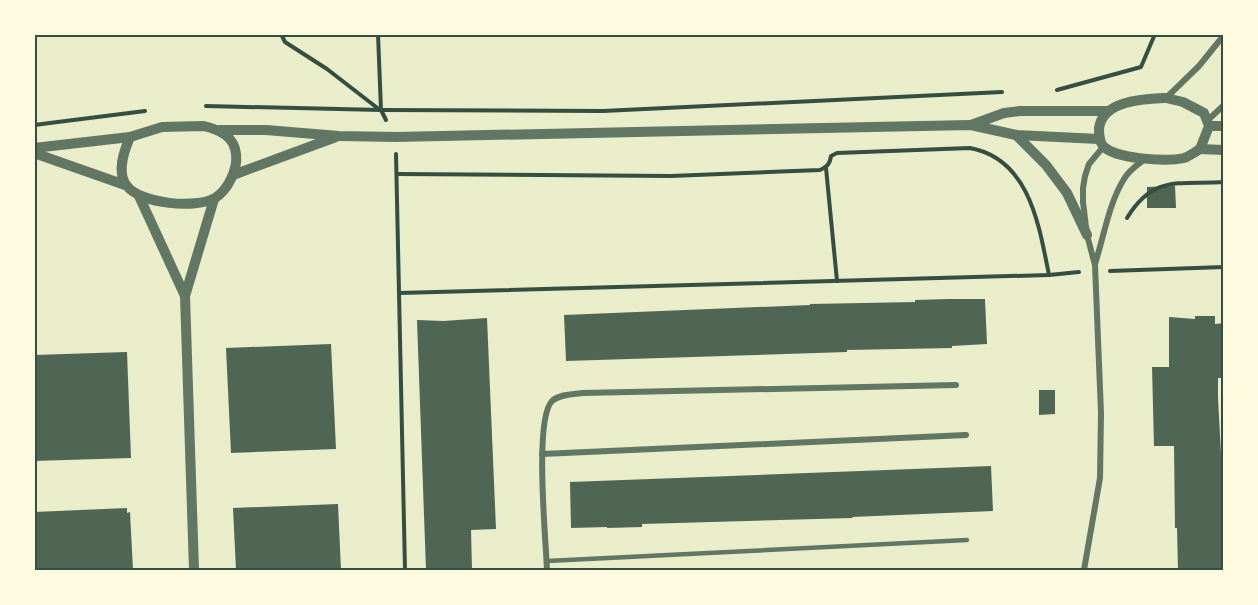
<svg xmlns="http://www.w3.org/2000/svg" width="1258" height="605" font-family="Quicksand,sans-serif">
<style>
.building{fill:#4f6655}
.lines{fill:none;stroke-linecap:round;stroke-linejoin:round}
.path{stroke:#344e41;stroke-width:4}
.service{stroke:#617663;stroke-width:4.5}
.minor{stroke:#617663;stroke-width:6}
.tertiary{stroke:#617663;stroke-width:10}
.neatline{fill:none;stroke:#344e41;stroke-width:2}
</style>
<rect width="100%" height="100%" fill="#e9edc9"/>
<!-- building -->
<g class="building">
<path d="M1175,186L1176,208H1147V187Z"/>
<path d="M949,299H985L987,344L952,346V348L847,350V352L566,361L564,315L810,305V304L915,302V300Z"/>
<path d="M1195,316H1215V324L1224,323V378H1218V398L1223,491L1224,570H1178L1177,528H1175L1174,446H1154L1152,367H1169V317L1195,319Z"/>
<path d="M487,318L496,529L471,530L472,570H426L417,320L443,321Z"/>
<path d="M331,344L336,449L231,453L226,348Z"/>
<path d="M127,352L131,458L34,461V355Z"/>
<path d="M1039,390H1055V414L1039,415Z"/>
<path d="M991,466L993,511L852,517L853,518L642,524V527L607,528V527L571,528L570,482Z"/>
<path d="M338,504L341,570H236L233,508Z"/>
<path d="M127,508V513L130,512L133,570H34V512Z"/>
</g>
<g class="lines">
<!-- path -->
<g class="path">
<path d="M281,34L285,42L327,69L380,110"/>
<path d="M378,34L381,110L386,120"/>
<path d="M1057,90L1141,67L1155,34"/>
<path d="M206,106L381,110L603,111L1002,92"/>
<path d="M34,125L145,111"/>
<path d="M396,154L405,570"/>
<path d="M826,168L837,281"/>
<path d="M397,174L671,176L820,170C827,167 830,164 831,156L837,153L970,148C1030,159 1039,226 1049,275"/>
<path d="M1127,218C1154,174 1180,185 1224,182"/>
<path d="M1110,271L1224,267"/>
<path d="M399,293L1049,275L1079,272"/>
</g>
<!-- service -->
<path class="service" d="M547,561L967,540"/>
<!-- minor -->
<g class="minor">
<path d="M1166,98L1199,66L1224,35"/>
<path d="M1208,120L1224,105"/>
<path d="M1095,264C1104,236 1109,203 1124,179C1129,170 1137,165 1145,159"/>
<path d="M542,454L966,435"/>
<path d="M547,570C546,541 534,419 552,401C560,394 574,394 583,393L956,385"/>
<path d="M1084,570L1100,478L1101,413L1095,265L1087,235L1083,202V188L1085,176L1089,164L1104,146"/>
</g>
<!-- tertiary -->
<g class="tertiary">
<path d="M1166,98L1183,102L1204,113L1209,126L1200,149C1195,152 1190,156 1184,158C1167,162 1115,159 1103,146C1099,141 1099,134 1099,128C1103,100 1144,99 1166,98Z"/>
<path d="M971,125L1004,113L1020,111H1109"/>
<path d="M204,126C220,130 234,136 236,154C238,169 228,190 215,198C196,209 141,204 127,186C116,173 124,151 130,137L162,127Z"/>
<path d="M1209,126H1224"/>
<path d="M220,130H266L339,136L396,137L971,125L1016,135L1099,139"/>
<path d="M1016,135L1046,165L1067,193L1087,235"/>
<path d="M34,148L130,137"/>
<path d="M1200,149L1224,150"/>
<path d="M34,153L125,185"/>
<path d="M233,175L336,137"/>
<path d="M139,196L185,296"/>
<path d="M194,570L185,296L214,199"/>
</g>
</g>
<!-- border -->
<rect width="1258" height="605" fill="none" stroke="#fefae0" stroke-width="72"/>
<rect x="36" y="36" width="1186" height="533" class="neatline"/>
</svg>
